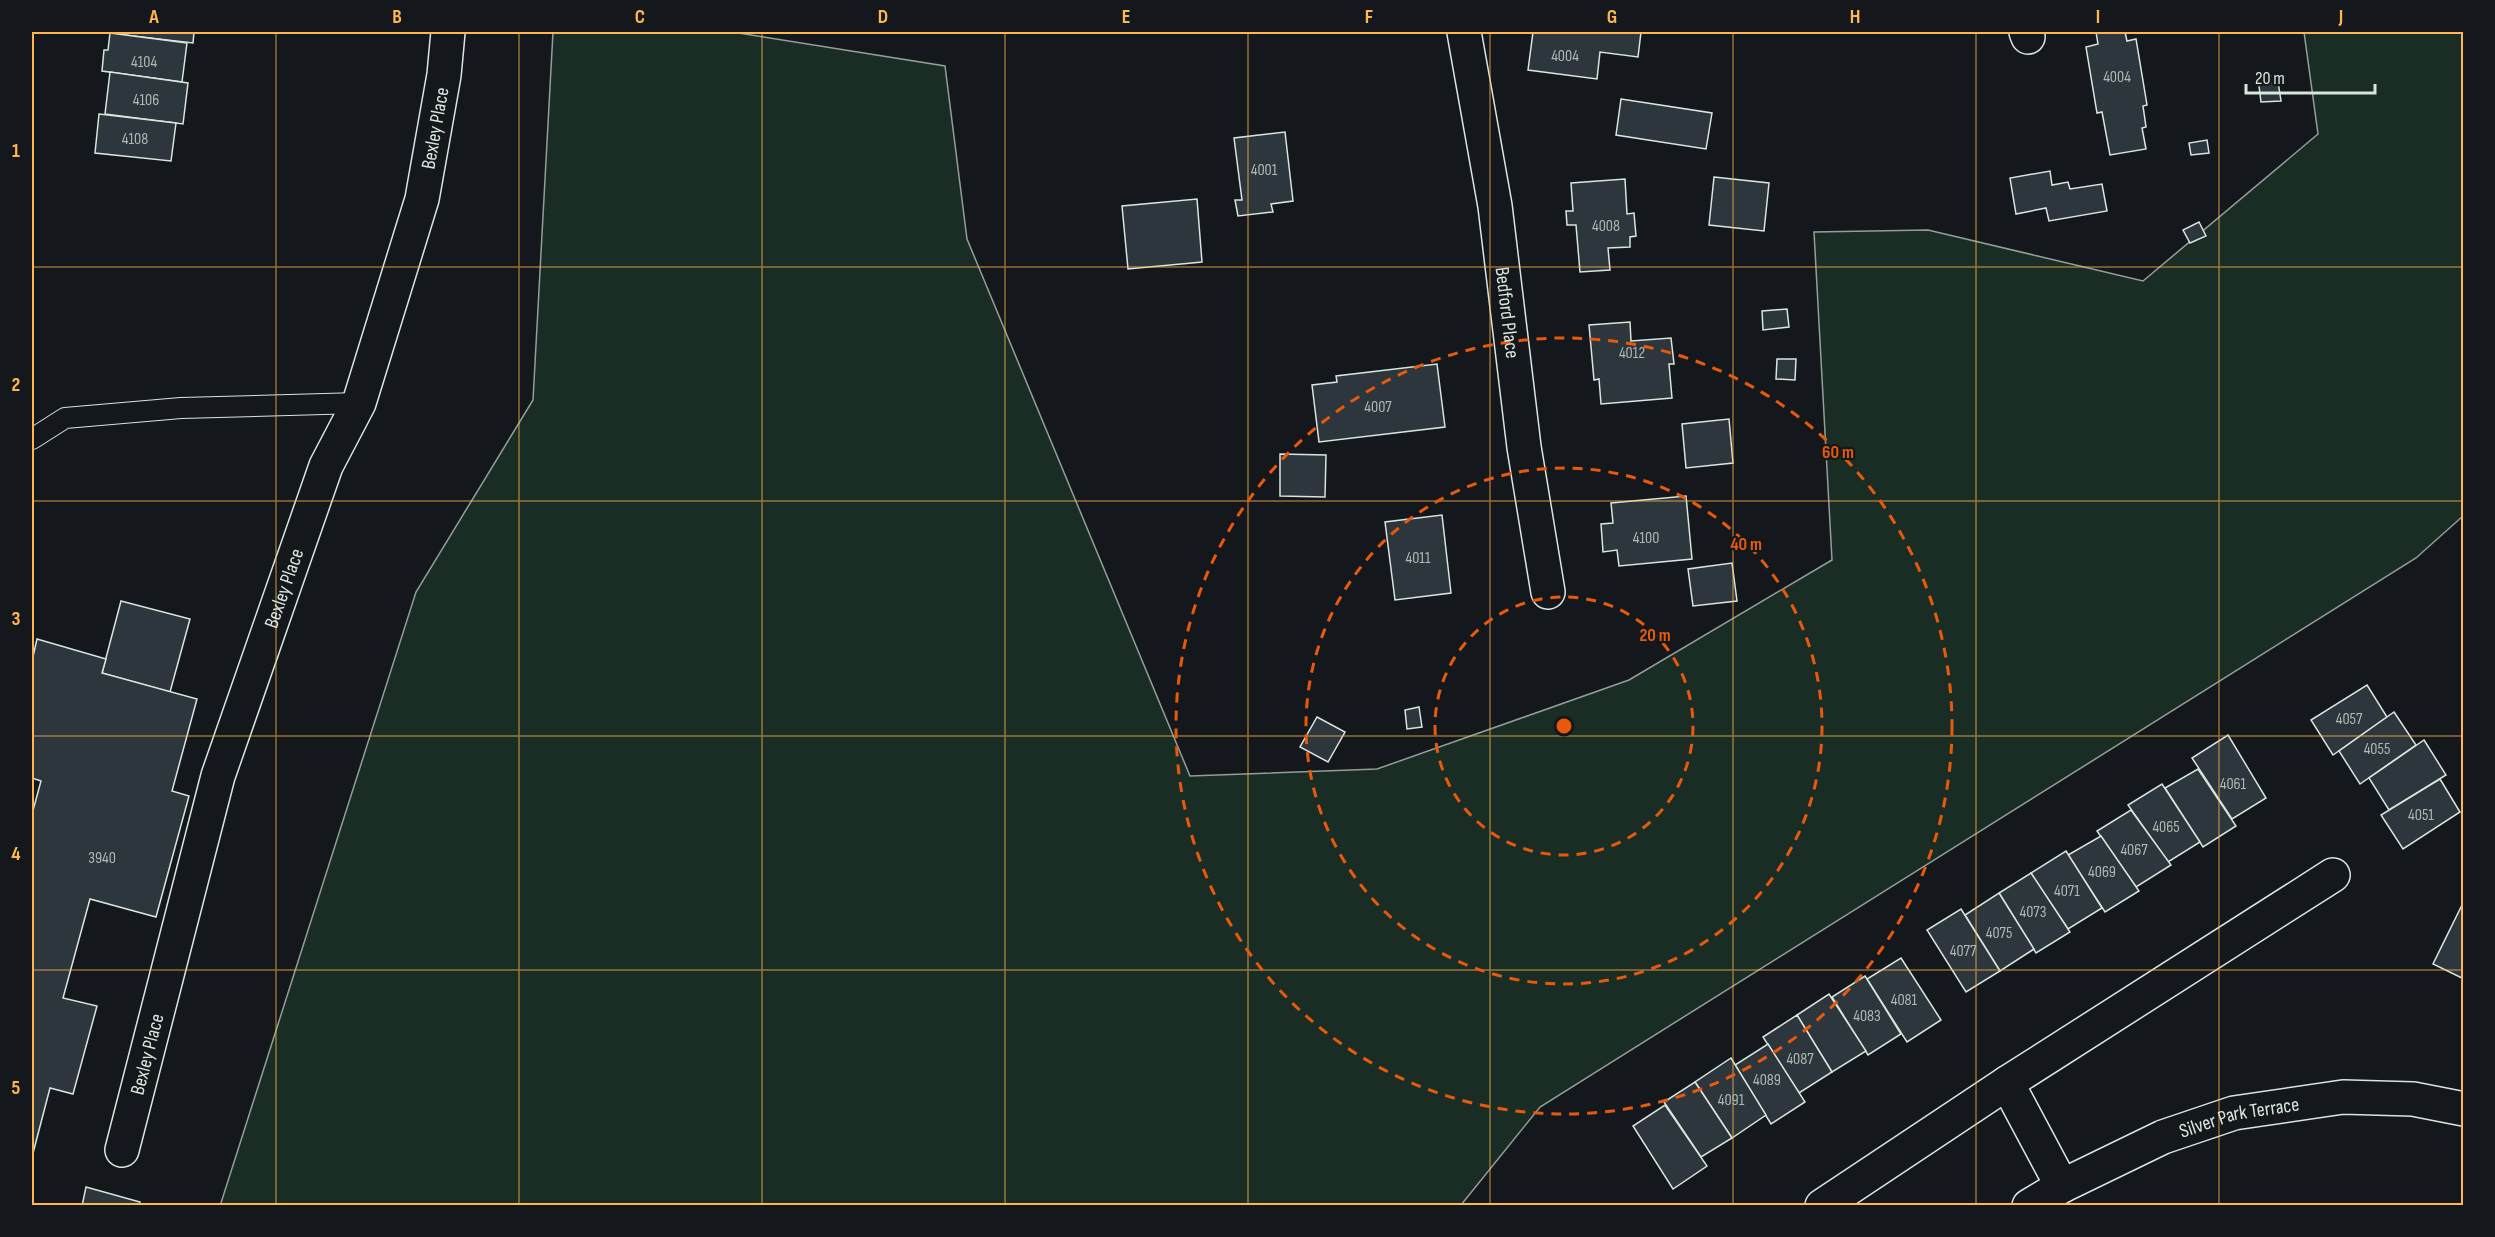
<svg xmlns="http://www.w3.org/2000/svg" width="2495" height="1237" font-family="'Sofia Sans Condensed',sans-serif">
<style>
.green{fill:#1a2d24;stroke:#939e99;stroke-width:1.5}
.building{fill:#2c363c;stroke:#d8e6dc;stroke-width:1.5}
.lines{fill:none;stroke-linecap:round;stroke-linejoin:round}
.service-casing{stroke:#d8e6dc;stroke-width:22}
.minor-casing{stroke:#d8e6dc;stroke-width:36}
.service{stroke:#14181c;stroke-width:20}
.minor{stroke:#14181c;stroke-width:33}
.grid{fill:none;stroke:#ffb74d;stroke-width:1.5;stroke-opacity:0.55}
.ring{fill:none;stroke:#e8590c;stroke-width:3;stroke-dasharray:10 8}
.labels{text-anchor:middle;stroke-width:4.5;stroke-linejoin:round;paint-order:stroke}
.number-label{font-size:16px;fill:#adbab4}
.street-label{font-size:20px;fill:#d8e6dc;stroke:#14181c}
.centre{fill:#e8590c;stroke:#14181c;stroke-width:3}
.ring-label{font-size:18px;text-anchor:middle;font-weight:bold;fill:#e8590c;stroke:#14181c;stroke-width:4.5;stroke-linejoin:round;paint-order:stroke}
.neatline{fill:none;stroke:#ffb74d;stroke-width:2}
.grid-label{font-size:20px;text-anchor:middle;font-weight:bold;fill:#ffb74d}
</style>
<rect width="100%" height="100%" fill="#14181c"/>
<!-- green -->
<path class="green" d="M553,32H732L945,66L967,239L1190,776L1377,769L1629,680L1832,560L1814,232L1928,230L2143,281L2318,134L2304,32H2463V516L2416,558L1540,1107L1461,1205L220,1206L416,592L533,400Z"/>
<!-- building -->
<g class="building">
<path d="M117,32H194L193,43L116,34Z"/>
<path d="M1533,32H1641L1638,57L1600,52L1597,79L1528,70Z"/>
<path d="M2096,32H2125L2127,41L2136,39L2147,105L2143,106L2146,127L2142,128L2146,149L2110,155L2102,112L2097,113L2086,47L2098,44Z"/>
<path d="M110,33L187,43L182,82L102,71L104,50H108Z"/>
<path d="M110,72L188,83L183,124L105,114Z"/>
<path d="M2277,75L2281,101L2261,102L2258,78Z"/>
<path d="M1621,99L1712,113L1706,149L1616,135Z"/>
<path d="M99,114L176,123L171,161L95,153Z"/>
<path d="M1285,132L1293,201L1271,204L1273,212L1238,216L1235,200H1242L1234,138Z"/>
<path d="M2207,140L2209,153L2191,155L2189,143Z"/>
<path d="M2050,171L2052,185L2068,182L2070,189L2102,184L2107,211L2049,221L2046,208L2016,214L2010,178Z"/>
<path d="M1714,177L1769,183L1764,231L1709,225Z"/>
<path d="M1625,179L1627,214L1634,213L1636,236L1630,237V247L1608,248L1610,270L1580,272L1576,225H1567L1566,211H1573L1571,183Z"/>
<path d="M1197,199L1202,262L1128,269L1122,206Z"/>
<path d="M2199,222L2206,236L2190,243L2183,230Z"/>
<path d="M1787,309L1789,327L1763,330L1762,311Z"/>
<path d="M1630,322L1631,341L1671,338L1674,364H1669L1672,398L1601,404L1599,379L1594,380L1589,325Z"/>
<path d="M1777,359H1796L1795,380L1776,379Z"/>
<path d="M1437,364L1445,427L1319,442L1312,385L1337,382L1336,376Z"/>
<path d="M1729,419L1733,463L1686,468L1682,424Z"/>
<path d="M1280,454L1326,455L1325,497L1280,496Z"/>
<path d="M1686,496L1692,559L1619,566L1617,550L1603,552L1601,524L1613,523L1611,503Z"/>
<path d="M1442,515L1451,593L1395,600L1385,522Z"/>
<path d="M1732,563L1737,601L1693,606L1688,569Z"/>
<path d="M121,601L190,619L170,692L102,673Z"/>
<path d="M37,639L106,659L102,673L197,699L172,791L189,796L156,917L90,899L63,998L97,1006L73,1094L50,1088L32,1157V814L41,781L32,778V661Z"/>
<path d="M2367,685L2387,717L2333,755L2311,720Z"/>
<path d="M1419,707L1422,727L1407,729L1405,710Z"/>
<path d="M2394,712L2416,745L2360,784L2339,751Z"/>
<path d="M1317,717L1345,732L1328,762L1300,747Z"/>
<path d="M2228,735L2266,798L2232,819L2192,758Z"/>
<path d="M2424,740L2446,775L2389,810L2369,778Z"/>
<path d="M2198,769L2236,826L2203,847L2165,788Z"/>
<path d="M2440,779L2460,812L2403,849L2381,815Z"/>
<path d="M2162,784L2200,842L2168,862L2128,805Z"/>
<path d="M2131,810L2171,865L2136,887L2097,831Z"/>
<path d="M2101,836L2139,891L2105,912L2068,855Z"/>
<path d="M2066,851L2102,908L2068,929L2031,873Z"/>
<path d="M2031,873L2070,932L2036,953L1999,893Z"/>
<path d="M1999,893L2034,949L2000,971L1965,915Z"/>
<path d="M2463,903H2464V979L2433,964Z"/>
<path d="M1961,909L2000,971L1966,992L1927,930Z"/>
<path d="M1901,958L1941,1020L1907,1042L1867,979Z"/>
<path d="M1865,976L1901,1034L1868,1055L1832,997Z"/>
<path d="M1829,994L1866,1051L1832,1072L1797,1015Z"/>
<path d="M1797,1015L1832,1072L1799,1093L1763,1037Z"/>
<path d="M1768,1044L1805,1102L1771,1124L1735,1065Z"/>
<path d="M1731,1058L1766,1115L1732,1138L1695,1082Z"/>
<path d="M1695,1082L1732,1138L1701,1157L1664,1102Z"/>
<path d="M1665,1105L1707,1166L1673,1189L1633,1126Z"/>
<path d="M86,1187L140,1202L139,1206H82Z"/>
</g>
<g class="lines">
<defs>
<path id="service" d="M32,439L65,418L181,408L359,403"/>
<g id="minor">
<path id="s1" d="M1464,32L1495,206L1524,447L1548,592"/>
<path d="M2026,32L2028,37"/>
<path id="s2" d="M122,1150L218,776L326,466L359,403L422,199L444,75L448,32"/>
<path d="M2062,1186L2007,1083L2333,875"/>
<path d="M1822,1206L2007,1083"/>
<path id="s3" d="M2029,1206L2062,1186L2163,1137L2234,1113L2343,1097L2413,1099L2464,1109"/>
</g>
</defs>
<!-- service casing -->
<use href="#service" class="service-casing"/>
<!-- minor casing -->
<use href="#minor" class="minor-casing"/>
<!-- service -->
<use href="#service" class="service"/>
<!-- minor -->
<use href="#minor" class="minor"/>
</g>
<!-- grid -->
<path class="grid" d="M276,32V1206M519,32V1206M762,32V1206M1005,32V1206M1248,32V1206M1490,32V1206M1733,32V1206M1976,32V1206M2219,32V1206M32,267H2464M32,501H2464M32,736H2464M32,970H2464"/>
<!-- distance rings -->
<g class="ring">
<circle cx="1564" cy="726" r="129"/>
<circle cx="1564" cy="726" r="258"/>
<circle cx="1564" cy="726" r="388"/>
</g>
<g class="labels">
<!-- number labels -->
<g class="number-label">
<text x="1565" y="61">4004</text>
<text x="144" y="67">4104</text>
<text x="2117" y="82">4004</text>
<text x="146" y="105">4106</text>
<text x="135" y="144">4108</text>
<text x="1264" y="175">4001</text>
<text x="1606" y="231">4008</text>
<text x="1632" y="358">4012</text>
<text x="1378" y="412">4007</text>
<text x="1646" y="543">4100</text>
<text x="1418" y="563">4011</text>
<text x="2349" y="724">4057</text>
<text x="2377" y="754">4055</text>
<text x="2233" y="789">4061</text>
<text x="2421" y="820">4051</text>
<text x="2166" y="832">4065</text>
<text x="2134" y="855">4067</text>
<text x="102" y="863">3940</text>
<text x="2102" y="877">4069</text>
<text x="2067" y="896">4071</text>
<text x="2033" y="917">4073</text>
<text x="1999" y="938">4075</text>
<text x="1963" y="956">4077</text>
<text x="1904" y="1005">4081</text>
<text x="1867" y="1021">4083</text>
<text x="1800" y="1064">4087</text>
<text x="1767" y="1085">4089</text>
<text x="1731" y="1105">4091</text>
</g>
<!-- street labels -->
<g class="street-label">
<text dy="7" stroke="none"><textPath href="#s2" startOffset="1071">Bexley Place</textPath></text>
<text dy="7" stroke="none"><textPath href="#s1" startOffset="284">Bedford Place</textPath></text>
<text dy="7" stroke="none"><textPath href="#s2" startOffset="585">Bexley Place</textPath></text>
<text dy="7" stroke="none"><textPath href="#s2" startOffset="99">Bexley Place</textPath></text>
<text dy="7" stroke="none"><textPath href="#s3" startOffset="230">Silver Park Terrace</textPath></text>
</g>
</g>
<circle cx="1564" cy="726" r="9" class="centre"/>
<g class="ring-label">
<text x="1838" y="458">60 m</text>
<text x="1746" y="550">40 m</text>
<text x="1655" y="641">20 m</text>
</g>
<!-- border -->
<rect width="2495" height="1237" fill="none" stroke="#14181c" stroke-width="66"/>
<!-- scale -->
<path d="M2246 84v9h129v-9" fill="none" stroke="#d8e6dc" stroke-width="3"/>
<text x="2255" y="84" font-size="18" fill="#d8e6dc" stroke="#14181c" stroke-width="4.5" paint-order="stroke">20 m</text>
<rect x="33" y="33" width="2429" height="1171" class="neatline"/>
<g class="grid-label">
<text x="154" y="23">A</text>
<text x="397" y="23">B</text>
<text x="640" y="23">C</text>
<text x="883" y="23">D</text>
<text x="1126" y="23">E</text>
<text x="1369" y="23">F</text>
<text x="1612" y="23">G</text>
<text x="1855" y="23">H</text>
<text x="2098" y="23">I</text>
<text x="2341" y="23">J</text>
<text x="16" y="157">1</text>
<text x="16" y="391">2</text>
<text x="16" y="625">3</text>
<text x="16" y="860">4</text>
<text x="16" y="1094">5</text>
</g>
</svg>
